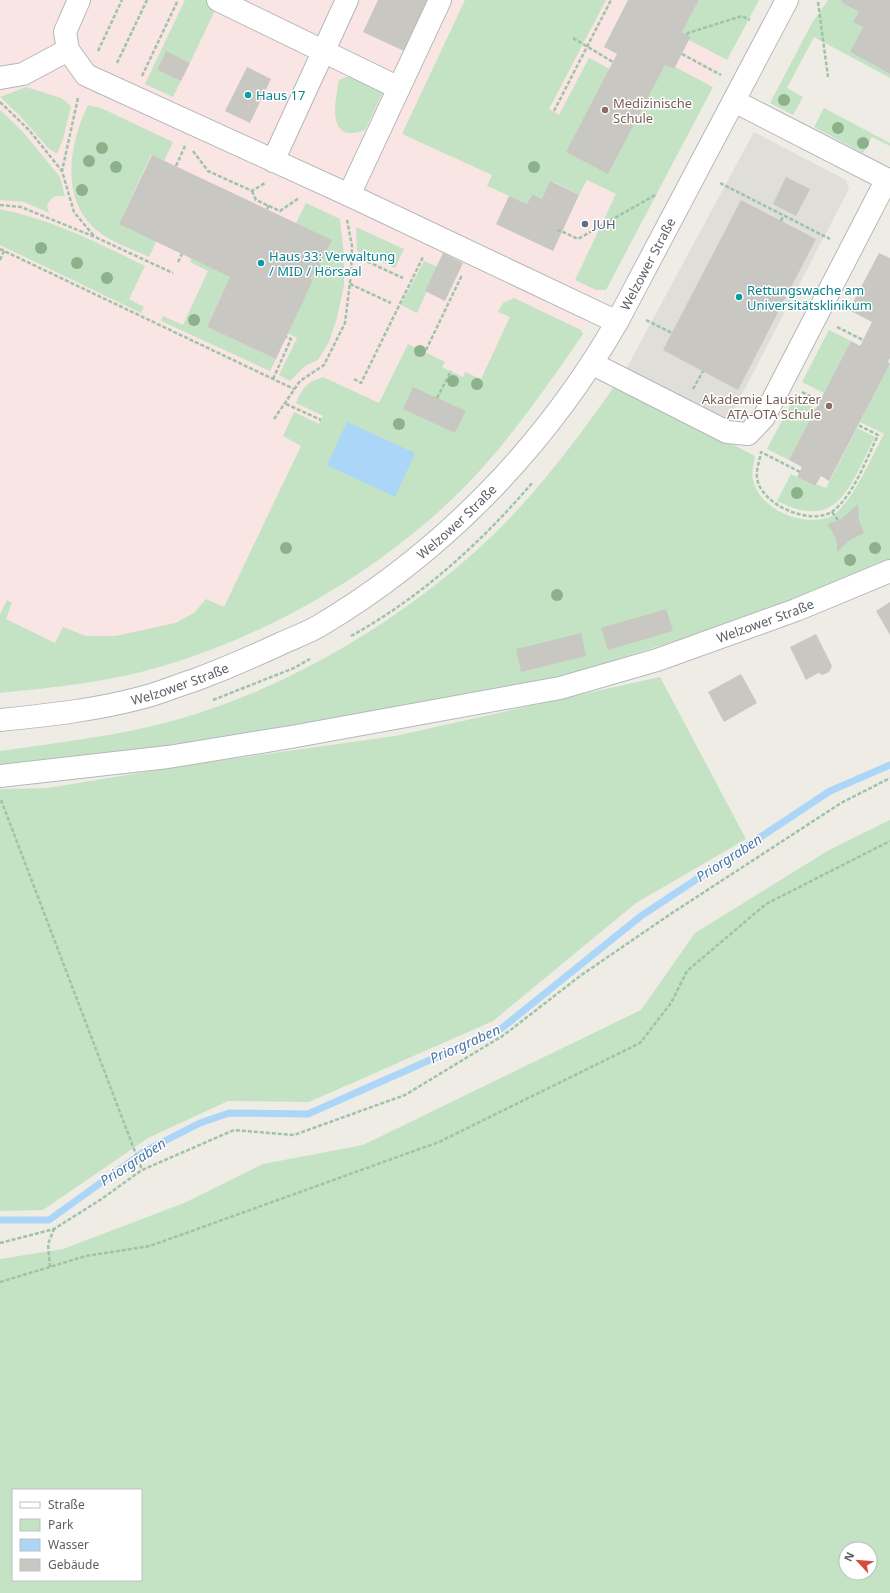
<svg xmlns="http://www.w3.org/2000/svg" width="890" height="1593" font-family="'Noto Sans',sans-serif">
<style>
.industrial{fill:#dfded9}
.medical{fill:#f9e5e3}
.green{fill:#c4e3c4;fill-rule:evenodd}
.water{fill:#acd6f7}
.lines{fill:none;stroke-linecap:round;stroke-linejoin:round}
.stream{stroke:#acd6f7;stroke-width:7}
.building{fill:#c9c7c2}
.minor-casing{stroke:#b5b7ba;stroke-width:24}
.path{stroke:#9ec3a9;stroke-width:2.5;stroke-dasharray:4 2;stroke-linecap:butt}
.minor{stroke:#fff;stroke-width:22}
.tree{fill:#8db28b}
.culture-dot{fill:#0f9aa8;stroke:#fff;stroke-width:1.5}
.education-dot{fill:#8d6e63;stroke:#fff;stroke-width:1.5}
.service-dot{fill:#5c6f8a;stroke:#fff;stroke-width:1.5}
.labels{text-anchor:middle;stroke-width:3;stroke-linejoin:round;paint-order:stroke}
.culture-label{font-size:13px;fill:#0d838f;stroke:#fff;text-anchor:start}
.education-label{font-size:13px;fill:#785e54;stroke:#fff;text-anchor:start}
.service-label{font-size:13px;fill:#4e5e75;stroke:#fff;text-anchor:start}
.street-label{font-size:13px;fill:#5d6064;stroke:#fff}
.water-label{font-size:14px;font-style:italic;fill:#4b78a7;stroke:#fff}
</style>
<rect width="100%" height="100%" fill="#eeece5"/>
<!-- industrial -->
<path class="industrial" d="M754,132L846,180L849,189L728,421L626,369Z"/>
<!-- medical -->
<path class="medical" d="M0,0H754L580,334L387,549L0,691Z"/>
<!-- green -->
<g class="green">
<path d="M185,0H205L217,6L190,63L166,52L157,70L181,81L173,97L145,84Z"/>
<path d="M465,0H606L549,109L559,115L589,58L610,69L665,65L674,69L675,67L713,87L606,290H596L575,280L616,194L587,180L579,195L551,181L542,199L532,194L527,204L487,186L492,175L402,134Z"/>
<path d="M699,0H759L727,60L689,40L691,37L682,32Z"/>
<path d="M828,0H841L842,3L859,12L854,22L863,27L850,52L890,74V78L814,37L787,88L803,97L793,115L770,103L812,23Z"/>
<path d="M351,75L384,90L365,130C326,145 335,102 339,80Z"/>
<path d="M26,87L61,98L71,106L63,139L57,154L49,149L22,118L0,97Z"/>
<path d="M88,105L101,108L173,142L164,161L151,155L120,222L157,240L149,257C133,249 113,243 99,232C59,201 69,144 88,105Z"/>
<path d="M824,108L890,143V146L872,137L863,153L814,127Z"/>
<path d="M0,110L23,132L60,177L65,197C56,194 52,197 47,205L49,213L24,202L0,200Z"/>
<path d="M306,203L340,219L344,255V285L337,318L329,342L318,360L305,366L290,381L279,375L297,338L281,330L314,273L296,223Z"/>
<path d="M0,209C51,219 98,243 145,266L129,299L144,307L141,313L0,245Z"/>
<path d="M356,227L404,249L395,268L357,251Z"/>
<path d="M195,251L230,277L207,327L276,359L270,371L161,321L163,316L183,325L208,271L190,262Z"/>
<path d="M424,261L438,267L417,313L401,305Z"/>
<path d="M514,298L581,330L583,334C552,379 521,424 484,466C400,561 268,639 145,671C98,683 48,688 0,693V614L7,600L12,603L6,619L55,643L63,627L86,636H115L175,623L194,613L206,599L224,607L301,446L283,436L294,412L319,424L323,416L296,403C303,387 307,382 323,377L379,403L408,344L445,362L442,367L463,377L465,372L481,379L510,317L498,312L503,303Z"/>
<path d="M829,330L851,341L824,393L802,382Z"/>
<path d="M890,364V560L886,562L739,621L557,678L48,769H0V751C49,744 99,738 148,727C278,698 417,614 509,519C549,477 583,431 616,384L755,456C754,463 751,473 753,480C759,507 795,524 821,519C824,518 829,518 832,516C853,502 872,456 884,434L860,422Z"/>
<path d="M794,398L816,409L789,460L767,449Z"/>
<path d="M857,428L875,437C850,484 840,533 777,501L791,474L815,486L816,484L826,488Z"/>
<path d="M660,677L746,839L636,903L493,1021L309,1102L228,1101L148,1138L43,1210L0,1211V789L48,788L181,766L395,736Z"/>
<path d="M890,820V1593H0V1259L63,1249L184,1203L263,1164L363,1145L641,1010L695,933L829,850ZM13,1490H141V1580H13ZM846,1549H870V1573H846Z"/>
</g>
<!-- water -->
<path class="water" d="M347,422L415,453L395,497L327,465Z"/>
<g class="lines">
<!-- stream -->
<path class="stream" d="M0,1220H49L145,1151L200,1123L229,1113L308,1114L502,1028L641,916L830,791L890,765"/>
</g>
<!-- building -->
<g class="building">
<path d="M378,0H428L404,51L363,32Z"/>
<path d="M628,0H699L682,32L691,37L689,40L674,69L665,65L608,174L566,152L617,54L604,47Z"/>
<path d="M841,0H890V74L850,52L863,27L853,22L859,12L842,3Z"/>
<path d="M166,51L190,63L181,81L157,70Z"/>
<path d="M247,67L271,79L250,123L225,111Z"/>
<path d="M152,155L332,240L316,274L314,273L310,279L313,280L276,359L207,327L230,277L119,224Z"/>
<path d="M786,177L810,189L796,216L773,204Z"/>
<path d="M550,181L579,195L553,251L496,224L509,196L527,204L532,194L542,199Z"/>
<path d="M741,200L816,239L738,390L663,350Z"/>
<path d="M443,253L463,263L445,301L425,291Z"/>
<path d="M879,253L890,258V358L888,361L890,364L829,481L821,476L815,486L797,477L802,467L789,460L851,341L860,346L872,322L849,310Z"/>
<path d="M413,387L466,411L455,433L403,409Z"/>
<path d="M858,504L859,520L864,533L850,540L837,552V543L833,533L827,524L840,520Z"/>
<path d="M890,602V635L876,611Z"/>
<path d="M666,609L673,631L608,650L601,628Z"/>
<path d="M581,633L586,656L521,672L516,649Z"/>
<path d="M816,634L832,666L829,672L823,675L818,673L806,680L790,647Z"/>
<path d="M741,674L757,703L724,722L708,692Z"/>
</g>
<g class="lines">
<defs>
<g id="minor">
<path d="M79,0L65,32L68,50L86,75L349,195L617,322"/>
<path d="M218,0L399,88"/>
<path d="M0,78L23,74L68,50"/>
<path d="M734,101L890,181"/>
<path d="M273,161L347,0"/>
<path d="M349,195L440,0"/>
<path d="M593,364L727,432L748,434L764,417L887,179"/>
<path id="s1" d="M0,720C49,715 97,710 144,697C161,693 178,685 195,680C224,669 252,657 280,644C293,638 307,633 319,626C442,553 545,447 617,322L787,0"/>
<path id="s2" d="M0,776L168,757L291,737L560,688L657,660L796,610L890,571"/>
</g>
</defs>
<!-- minor casing -->
<use href="#minor" class="minor-casing"/>
<!-- path -->
<g class="path">
<path d="M818,2L828,77"/>
<path d="M687,35L688,33L742,16L750,20"/>
<path d="M573,38L613,62"/>
<path d="M98,51L122,0"/>
<path d="M682,54L721,75"/>
<path d="M117,63L147,0"/>
<path d="M142,76L178,0"/>
<path d="M78,98L62,171L74,212L94,236"/>
<path d="M0,102L29,130L62,171"/>
<path d="M554,111L611,0"/>
<path d="M193,151L208,171L252,191L265,183"/>
<path d="M176,166L185,146"/>
<path d="M720,183L830,239"/>
<path d="M252,191L256,200L280,211L299,198"/>
<path d="M0,205L21,207L95,237L173,273"/>
<path d="M267,209L269,205"/>
<path d="M781,221L783,216"/>
<path d="M557,231L559,230L578,239L657,194"/>
<path d="M0,249L294,389"/>
<path d="M351,254L403,278"/>
<path d="M0,260L4,251"/>
<path d="M178,262L182,254"/>
<path d="M350,284L391,303"/>
<path d="M646,320L672,333"/>
<path d="M837,327L863,340"/>
<path d="M426,350L462,275"/>
<path d="M273,379L291,339L286,337"/>
<path d="M354,379L361,383L423,257"/>
<path d="M693,389L703,371"/>
<path d="M802,392L819,401"/>
<path d="M437,398L451,371"/>
<path d="M286,404L321,420"/>
<path d="M274,419L300,381L324,365L345,323L351,274L352,246L347,220"/>
<path d="M800,472L761,452C760,460 756,469 757,477C759,504 811,527 833,511C853,496 867,458 878,435L858,425"/>
<path d="M832,512L838,520"/>
<path d="M351,636C420,598 481,543 532,483"/>
<path d="M213,700L294,668L310,659"/>
<path d="M1,800L142,1170"/>
<path d="M0,1243L54,1229L100,1200L142,1170L234,1130L294,1135L405,1095L504,1035L580,976L669,915L841,803L890,778"/>
<path d="M50,1267L48,1244L54,1229"/>
<path d="M0,1282L86,1256L150,1246L439,1142L640,1043L671,1003L687,971L766,904L890,841"/>
</g>
<!-- minor -->
<use href="#minor" class="minor"/>
</g>
<!-- trees -->
<g class="tree">
<circle cx="784" cy="100" r="6"/>
<circle cx="838" cy="128" r="6"/>
<circle cx="863" cy="143" r="6"/>
<circle cx="102" cy="148" r="6"/>
<circle cx="89" cy="161" r="6"/>
<circle cx="116" cy="167" r="6"/>
<circle cx="534" cy="167" r="6"/>
<circle cx="82" cy="190" r="6"/>
<circle cx="41" cy="248" r="6"/>
<circle cx="77" cy="263" r="6"/>
<circle cx="107" cy="278" r="6"/>
<circle cx="194" cy="320" r="6"/>
<circle cx="420" cy="351" r="6"/>
<circle cx="453" cy="381" r="6"/>
<circle cx="477" cy="384" r="6"/>
<circle cx="399" cy="424" r="6"/>
<circle cx="797" cy="493" r="6"/>
<circle cx="286" cy="548" r="6"/>
<circle cx="875" cy="548" r="6"/>
<circle cx="850" cy="560" r="6"/>
<circle cx="557" cy="595" r="6"/>
</g>
<!-- markers -->
<g class="culture-dot">
<circle cx="248" cy="95" r="4"/>
<circle cx="261" cy="263" r="4"/>
<circle cx="739" cy="297" r="4"/>
</g>
<g class="education-dot">
<circle cx="605" cy="110" r="4"/>
<circle cx="829" cy="406" r="4"/>
</g>
<circle class="service-dot" cx="585" cy="224" r="4"/>
<g class="labels">
<!-- culture labels -->
<g class="culture-label">
<text x="256" y="100">Haus 17</text>
<text x="269" y="261">Haus 33: Verwaltung<tspan x="269" dy="15">/ MID / Hörsaal</tspan></text>
<text x="747" y="295">Rettungswache am<tspan x="747" dy="15">Universitätsklinikum</tspan></text>
</g>
<!-- education labels -->
<g class="education-label">
<text x="613" y="108">Medizinische<tspan x="613" dy="15">Schule</tspan></text>
<text x="821" y="404" text-anchor="end">Akademie Lausitzer<tspan x="821" dy="15">ATA-OTA Schule</tspan></text>
</g>
<!-- service labels -->
<g class="service-label">
<text x="593" y="229">JUH</text>
</g>
<!-- street labels -->
<g class="street-label">
<text dy="5" stroke="none"><textPath href="#s1" startOffset="831">Welzower Straße</textPath></text>
<text dy="5" stroke="none"><textPath href="#s1" startOffset="508">Welzower Straße</textPath></text>
<text dy="5" stroke="none"><textPath href="#s2" startOffset="783">Welzower Straße</textPath></text>
<text dy="5" stroke="none"><textPath href="#s1" startOffset="184">Welzower Straße</textPath></text>
</g>
<!-- water labels -->
<g class="water-label">
<text transform="translate(729 858) rotate(-33)" y="5">Priorgraben</text>
<text transform="translate(465 1044) rotate(-24)" y="5">Priorgraben</text>
<text transform="translate(133 1162) rotate(-33)" y="5">Priorgraben</text>
</g>
</g>
<!-- legend -->
<rect x="12" y="1489" width="130" height="92" fill="#ffffff" stroke="#bebfc1"/>
<rect x="20" y="1502" width="20" height="6" fill="#ffffff" stroke="#bebfc1"/>
<text x="48" y="1509" font-size="12" fill="#5d6064">Straße</text>
<rect x="20" y="1519" width="20" height="12" fill="#c4e3c4" stroke="#bebfc1"/>
<text x="48" y="1529" font-size="12" fill="#5d6064">Park</text>
<rect x="20" y="1539" width="20" height="12" fill="#acd6f7" stroke="#bebfc1"/>
<text x="48" y="1549" font-size="12" fill="#5d6064">Wasser</text>
<rect x="20" y="1559" width="20" height="12" fill="#c9c7c2" stroke="#bebfc1"/>
<text x="48" y="1569" font-size="12" fill="#5d6064">Gebäude</text>
<!-- north arrow -->
<g transform="translate(858 1561) rotate(296)"><circle r="19" fill="#ffffff" stroke="#bebfc1"/>
<path d="M0-3L7 15L0 10L-7 15Z" fill="#d84c40"/>
<text y="-6" font-size="11" font-weight="bold" text-anchor="middle" fill="#5d6064">N</text>
</g>
</svg>
